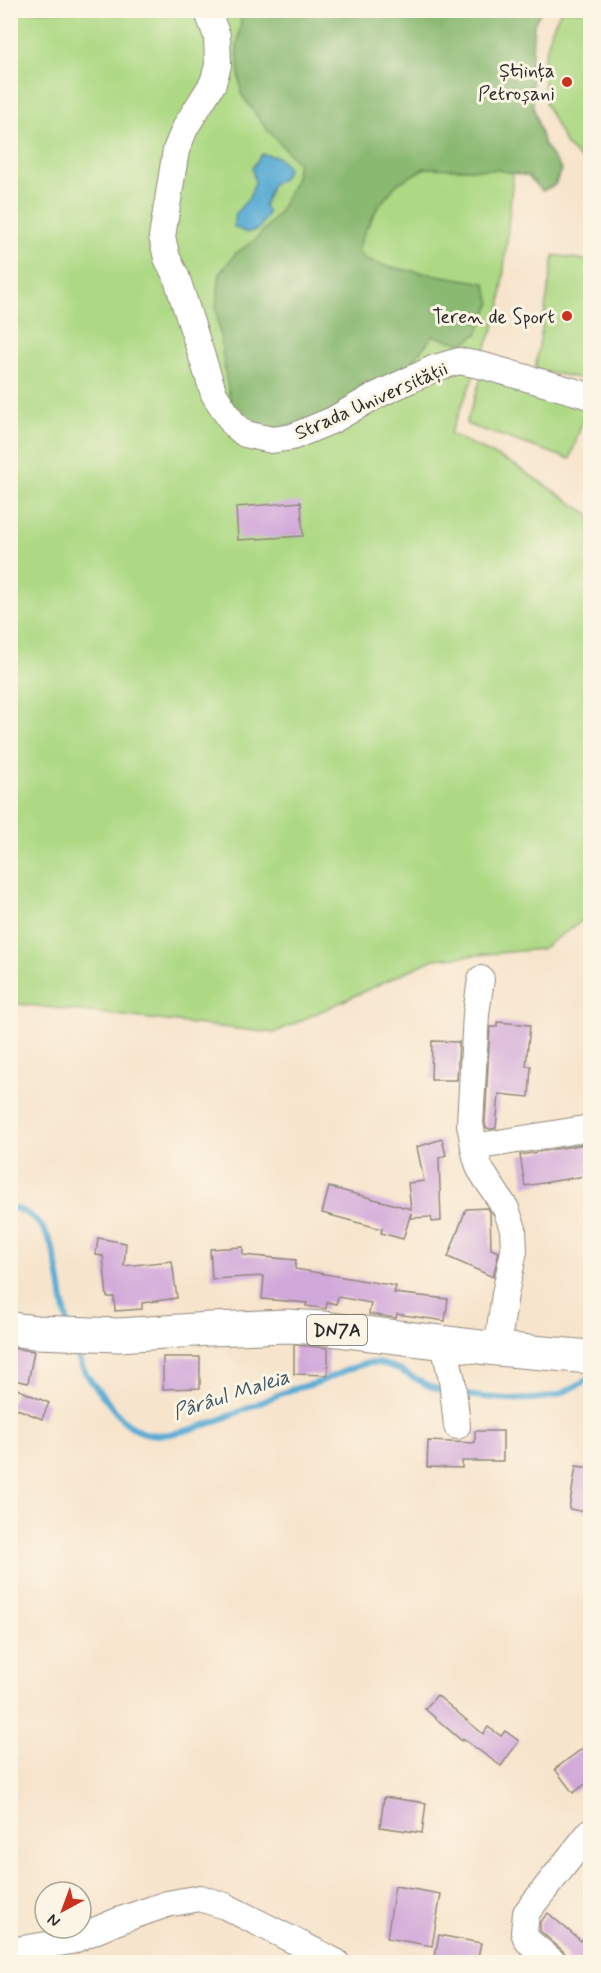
<svg xmlns="http://www.w3.org/2000/svg" width="601" height="1973" font-family="Mynerve,sans-serif">
<style>
.green{fill:#add984;stroke:#6c8258;stroke-width:1.5}
.forest{fill:#8ab972;stroke:#5a724e;stroke-width:1.5}
.water{fill:#58abd4;stroke:#426b80;stroke-width:1.5}
.lines{fill:none;stroke-linecap:round;stroke-linejoin:round}
.stream{stroke:#58abd4;stroke-width:6}
.building{fill:#d1a8da}
.minor-casing{stroke:#91887c;stroke-width:28}
.major-casing{stroke:#91887c;stroke-width:35}
.minor{stroke:#fff;stroke-width:26}
.major{stroke:#fff;stroke-width:33}
.poi-dot{fill:#c8321e;stroke:#fcf5e5;stroke-width:2}
.labels{text-anchor:middle;stroke-width:6;stroke-linejoin:round;paint-order:stroke}
.shield{fill:#fcf5e5;stroke:#6a6863;stroke-width:1.5}
.shield-label{font-size:18px;font-weight:bold;fill:#2b2b2b}
.poi-label{font-size:20px;fill:#2b2b2b;stroke:#fcf5e5;text-anchor:end}
.street-label{font-size:20px;fill:#2b2b2b;stroke:#fcf5e5}
.water-label{font-size:21px;font-style:italic;fill:#3b5866;stroke:#fcf5e5}
</style>
<rect width="100%" height="100%" fill="#fcf5e5"/>
<filter id="ink" filterUnits="userSpaceOnUse"><feTurbulence type="fractalNoise" baseFrequency=".0167" numOctaves="2"/><feDisplacementMap in="SourceGraphic" scale="12" xChannelSelector="R" yChannelSelector="G"/><feConvolveMatrix kernelMatrix="1 2 1 2 8 2 1 2 1" color-interpolation-filters="sRGB"/></filter>
<filter id="wash" filterUnits="userSpaceOnUse"><feTurbulence type="fractalNoise" baseFrequency=".008" numOctaves="4" result="noise"/><feDisplacementMap in="SourceGraphic" scale="24" xChannelSelector="R" yChannelSelector="G"/><feGaussianBlur stdDeviation="1.35" result="paint"/><feColorMatrix in="noise" values="0 0 0 0 0 0 0 0 0 0 0 0 0 0 0 0 0 1.4 0 .05"/><feComposite in="paint" operator="in"/></filter>
<g filter="url(#wash)">
<rect width="100%" height="100%" fill="#f7e4cc"/>
<!-- green -->
<g class="green">
<path d="M561,10L590,11V168L566,145L545,103L543,61L552,29Z"/>
<path d="M11,11H519L515,153L500,312L450,434L513,464L590,515V915L541,949L434,959L274,1033L11,1003Z"/>
<path d="M554,255L590,261V380L535,370Z"/>
<path d="M484,369L588,404L570,459L466,424Z"/>
</g>
<!-- forest -->
<path class="forest" d="M239,11H541L534,24L531,66L533,105L544,145L561,169L555,185L542,191L528,176L498,170L425,168L397,184L378,207L363,235L358,252L366,260L389,267L485,283L491,303L477,334L463,344L433,336L401,375L318,419L266,431L233,413L227,383L216,309L220,273L236,253L255,240L278,214L295,180L298,163L265,127L241,94L237,49L241,20Z"/>
<!-- water -->
<path class="water" d="M262,154L278,157L288,168L283,179L272,184L264,206L268,213L259,229L247,233L234,227L236,213L249,198L255,182L252,168Z"/>
<g class="lines">
<!-- stream -->
<g class="stream">
<path d="M10,1207C63,1218 56,1284 68,1324"/>
<path d="M73,1343C79,1367 91,1382 107,1401C118,1415 130,1431 149,1434C185,1441 253,1404 288,1391C298,1387 309,1386 319,1382C332,1377 356,1364 370,1363C398,1361 419,1387 446,1391"/>
<path d="M459,1394C484,1398 533,1403 557,1395C568,1391 580,1384 590,1378"/>
</g>
</g>
<g id="blocks">
<!-- building -->
<g class="building">
<path d="M301,502L303,536L238,540L236,507Z"/>
<path d="M497,1022L530,1025L526,1066H531L529,1097L499,1094L496,1128L492,1129L486,1128L485,1123L490,1027H497Z"/>
<path d="M432,1041L459,1042L457,1080H431Z"/>
<path d="M442,1139L446,1155L439,1158L441,1221L432,1222L431,1217L411,1218V1213L403,1239L381,1233L382,1229L322,1213L329,1187L411,1209L408,1183L424,1181L417,1147Z"/>
<path d="M591,1143V1175L525,1186L520,1155Z"/>
<path d="M488,1208L490,1212L491,1249L499,1252L493,1277L448,1257L466,1209Z"/>
<path d="M98,1238L126,1243L124,1266L172,1261L177,1298L142,1303V1309L115,1311L114,1297H107L103,1256L96,1255Z"/>
<path d="M243,1247V1255L296,1260L295,1269L396,1286L394,1293L448,1299L445,1321L397,1314L396,1318L369,1314L371,1303L338,1297L336,1304L327,1302L326,1309L306,1306L307,1303L262,1299L264,1276L212,1279L210,1249Z"/>
<path d="M294,1345L328,1348V1375L294,1374Z"/>
<path d="M10,1348L34,1351L28,1383L10,1379Z"/>
<path d="M163,1357H200V1388L163,1389Z"/>
<path d="M17,1389L49,1403L42,1419L10,1406Z"/>
<path d="M475,1431H503V1461H462V1468L427,1467L428,1441L475,1443Z"/>
<path d="M576,1466L591,1468V1513L569,1509Z"/>
<path d="M437,1695L483,1734L488,1727L501,1736L505,1731L519,1741L501,1766L463,1739L462,1741L425,1709Z"/>
<path d="M591,1742V1780L573,1793L555,1769Z"/>
<path d="M384,1797L426,1803L422,1833L380,1827Z"/>
<path d="M395,1886L441,1894L432,1946L387,1938Z"/>
<path d="M548,1913L581,1941L591,1931V1962H568L567,1956L563,1951L540,1931V1922Z"/>
<path d="M439,1935L481,1943L477,1962H434Z"/>
</g>
</g>
</g>
<g filter="url(#ink)">
<use href="#blocks" fill-opacity="0" stroke="#91887c" stroke-width="1.5"/>
<g class="lines">
<defs>
<g id="minor">
<path d="M207,10L217,36L218,65L213,83L186,126L176,150L162,237L167,258L176,276L214,394L234,425L245,434L272,440L292,437L333,420L373,397L435,368L459,361L484,366L590,396"/>
<path d="M481,979L476,1014L470,1124L476,1157L480,1169L506,1209L513,1229L514,1251L505,1294L497,1349"/>
<path d="M474,1147L590,1128"/>
<path d="M444,1344L452,1380L457,1426"/>
<path d="M10,1951L71,1941L118,1921L167,1904L200,1898L225,1906L336,1962"/>
<path d="M553,1962L527,1940L524,1932L526,1913L590,1832"/>
</g>
<path id="major" d="M10,1329L36,1332L119,1335L210,1329L288,1326L322,1328L497,1349L590,1357"/>
</defs>
<!-- minor casing -->
<use href="#minor" class="minor-casing"/>
<!-- major casing -->
<use href="#major" class="major-casing"/>
<!-- minor -->
<use href="#minor" class="minor"/>
<!-- major -->
<use href="#major" class="major"/>
</g>
</g>
<!-- markers -->
<g class="poi-dot">
<circle cx="567" cy="82" r="6"/>
<circle cx="567" cy="316" r="6"/>
</g>
<g class="labels">
<!-- shield labels -->
<rect class="shield" x="307" y="1315" width="60" height="30" rx="4.5"/>
<g class="shield-label">
<text x="337" y="1336">DN7A</text>
</g>
<!-- poi labels -->
<g class="poi-label">
<text x="555" y="77">Știința<tspan x="555" dy="23">Petroșani</tspan></text>
<text x="555" y="323">Teren de Sport</text>
</g>
<!-- street labels -->
<g class="street-label">
<text transform="translate(371 400) rotate(-24)" y="7">Strada Universității</text>
</g>
<!-- water labels -->
<g class="water-label">
<text transform="translate(231 1394) rotate(-18)" y="7">Pârâul Maleia</text>
</g>
</g>
<!-- margin -->
<rect width="601" height="1973" fill="none" stroke="#fcf5e5" stroke-width="36"/>
<!-- north arrow -->
<g transform="translate(63 1910) rotate(221)"><circle r="28" fill="#fcf5e5" stroke="#a8a49b" stroke-width="1.5"/>
<path d="M0-4.5L10 22L0 15L-10 22Z" fill="#c8321e"/>
<text y="-9" font-size="16" font-weight="bold" text-anchor="middle" fill="#2b2b2b">N</text>
</g>
</svg>
